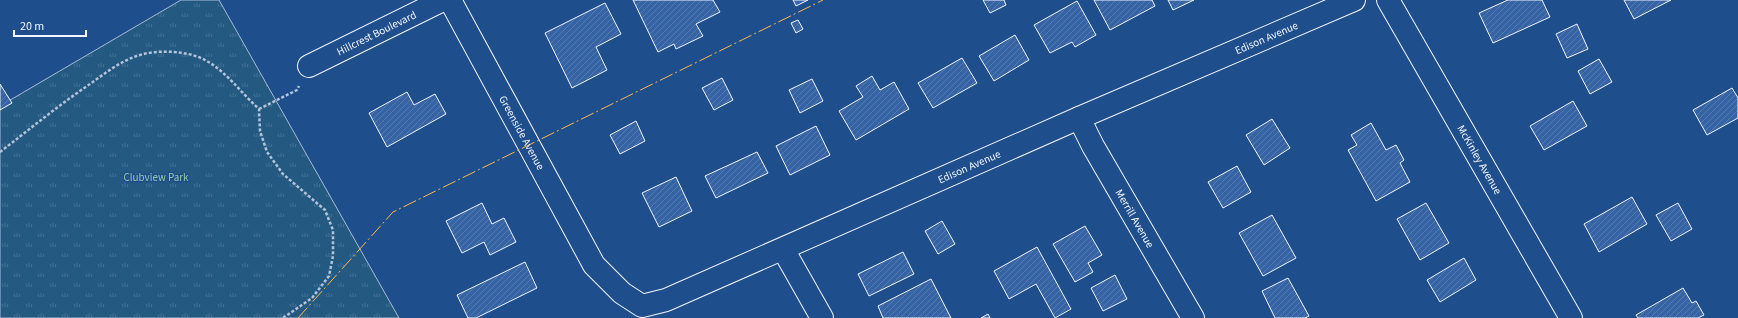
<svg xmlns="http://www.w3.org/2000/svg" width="1738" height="318" font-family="'Source Sans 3',sans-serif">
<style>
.park{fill:url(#park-tufts);stroke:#a8bbd7}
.building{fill:url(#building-hatch);stroke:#f2f6ff}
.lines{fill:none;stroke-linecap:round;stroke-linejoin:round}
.street-casing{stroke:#f2f6ff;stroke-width:24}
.path{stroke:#b3c4dc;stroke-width:2.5;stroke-dasharray:3 2;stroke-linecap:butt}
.street{stroke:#1f4e8c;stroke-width:22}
.power{stroke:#ffb74d;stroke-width:1;stroke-dasharray:14 3 2 3;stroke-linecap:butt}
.labels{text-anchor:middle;stroke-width:3;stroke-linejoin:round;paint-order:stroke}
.street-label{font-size:11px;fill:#f2f6ff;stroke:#1f4e8c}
.park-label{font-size:11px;fill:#97c8a6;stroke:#1f4e8c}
</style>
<defs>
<pattern id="park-tufts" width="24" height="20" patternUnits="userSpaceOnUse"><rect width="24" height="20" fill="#245a82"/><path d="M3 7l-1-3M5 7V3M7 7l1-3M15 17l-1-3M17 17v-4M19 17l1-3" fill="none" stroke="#447295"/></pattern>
<pattern id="building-hatch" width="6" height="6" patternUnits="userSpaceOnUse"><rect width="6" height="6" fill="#3563a3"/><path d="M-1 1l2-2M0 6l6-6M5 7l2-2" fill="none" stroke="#537ab1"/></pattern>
</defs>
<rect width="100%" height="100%" fill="#1f4e8c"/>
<!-- park -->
<path class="park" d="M181,0H219L399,318H0V106Z"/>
<!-- building -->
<g class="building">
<path d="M633,0H713L720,12L696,24L703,36L676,49L674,44L658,52Z"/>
<path d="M793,0H808L796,6Z"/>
<path d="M983,0H1004L1006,5L990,13Z"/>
<path d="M1094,0H1152L1155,6L1110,30Z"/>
<path d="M1168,0H1194L1173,10Z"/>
<path d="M1508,0H1542L1550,17L1493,43L1479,13Z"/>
<path d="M1624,0H1671L1634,19Z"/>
<path d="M1077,1L1096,35L1075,47L1072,42L1050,53L1034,25Z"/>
<path d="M605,3L621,34L596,47L607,70L572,88L545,33Z"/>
<path d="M798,20L803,29L796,33L791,23Z"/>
<path d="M1577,24L1588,49L1567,58L1556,34Z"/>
<path d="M1015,35L1029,60L994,81L979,56Z"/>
<path d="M962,58L977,83L933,108L918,83Z"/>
<path d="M1599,59L1612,82L1590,94L1578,71Z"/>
<path d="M872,76L880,90L894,82L909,109L856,140L839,111L863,97L856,86Z"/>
<path d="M722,78L733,100L714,110L702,88Z"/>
<path d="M812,79L823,101L800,113L789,90Z"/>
<path d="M0,84L12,103L0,110Z"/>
<path d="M1732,88L1738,98V118L1707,135L1693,110Z"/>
<path d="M407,92L414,105L435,94L446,114L387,147L369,113Z"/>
<path d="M1573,101L1587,126L1544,150L1530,126Z"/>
<path d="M1272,119L1290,148L1264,165L1246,135Z"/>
<path d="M636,121L645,141L620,154L610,135Z"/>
<path d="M1371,123L1386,150L1396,145L1404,160L1400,163L1410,182L1376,201L1348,150L1357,145L1351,135Z"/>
<path d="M816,126L830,155L790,175L776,146Z"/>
<path d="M757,152L768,173L716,198L705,176Z"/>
<path d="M1237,166L1251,192L1223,208L1208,182Z"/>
<path d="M676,177L692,211L659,227L642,193Z"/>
<path d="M1632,197L1647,224L1599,252L1584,224Z"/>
<path d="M482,203L492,224L504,218L516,242L490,255L484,242L462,253L446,221Z"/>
<path d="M1426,203L1449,243L1420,260L1397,219Z"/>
<path d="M1678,203L1692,229L1671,241L1656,215Z"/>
<path d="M1272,215L1296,258L1263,276L1239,233Z"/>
<path d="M942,221L955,244L938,254L925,231Z"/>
<path d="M1085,226L1102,255L1088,263L1093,272L1075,282L1053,244Z"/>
<path d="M1037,247L1071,309L1055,318L1036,284L1009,299L994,271Z"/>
<path d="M903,252L914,274L869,296L858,274Z"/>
<path d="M1464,258L1476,280L1440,302L1427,280Z"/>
<path d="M525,262L537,288L476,318H468L457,295Z"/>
<path d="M1115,275L1127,299L1103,311L1091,288Z"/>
<path d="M1288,278L1309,316L1305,318H1275L1262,291Z"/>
<path d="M931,279L951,318H883L878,306Z"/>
<path d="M1683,288L1692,303L1696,301L1704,315L1698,318H1638L1636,315Z"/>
<path d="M988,314L990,318H981Z"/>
</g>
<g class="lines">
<defs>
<g id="street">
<path id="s1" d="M450,0L594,265L622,293L642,306L666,300L1079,118L1354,0"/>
<path id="s2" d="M1388,0L1571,318"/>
<path id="s3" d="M309,66L443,0"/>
<path id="s4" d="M1079,118L1093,146L1193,318"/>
<path d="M783,249L822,318"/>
</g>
</defs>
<!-- street casing -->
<use href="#street" class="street-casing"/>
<!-- path -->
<g class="path">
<path d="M259,109L297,90L299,86"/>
<path d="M0,152C30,129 59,105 90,84C104,74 118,63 134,57C153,49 187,50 205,60C226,71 241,93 259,109L260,131L267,152L283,174L325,210L333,230V256L329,276L312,298L283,318"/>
</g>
<!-- street -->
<use href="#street" class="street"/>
<!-- power -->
<path class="power" d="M298,318L393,212L823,0"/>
</g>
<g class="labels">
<!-- street labels -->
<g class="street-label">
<text dy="4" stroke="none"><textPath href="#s3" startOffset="75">Hillcrest Boulevard</textPath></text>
<text dy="4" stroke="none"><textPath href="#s1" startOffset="1045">Edison Avenue</textPath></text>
<text dy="4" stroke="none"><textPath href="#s1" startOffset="151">Greenside Avenue</textPath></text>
<text dy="4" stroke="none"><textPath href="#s2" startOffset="184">McKinley Avenue</textPath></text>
<text dy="4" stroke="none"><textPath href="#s1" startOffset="721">Edison Avenue</textPath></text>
<text dy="4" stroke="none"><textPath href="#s4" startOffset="115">Merrill Avenue</textPath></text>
</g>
<!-- park labels -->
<g class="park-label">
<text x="156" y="181">Clubview Park</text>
</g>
</g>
<!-- scale -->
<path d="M14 30v6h72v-6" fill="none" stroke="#f2f6ff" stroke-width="2"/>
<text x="20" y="30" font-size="12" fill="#f2f6ff" stroke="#1f4e8c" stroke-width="3" paint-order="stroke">20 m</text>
</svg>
